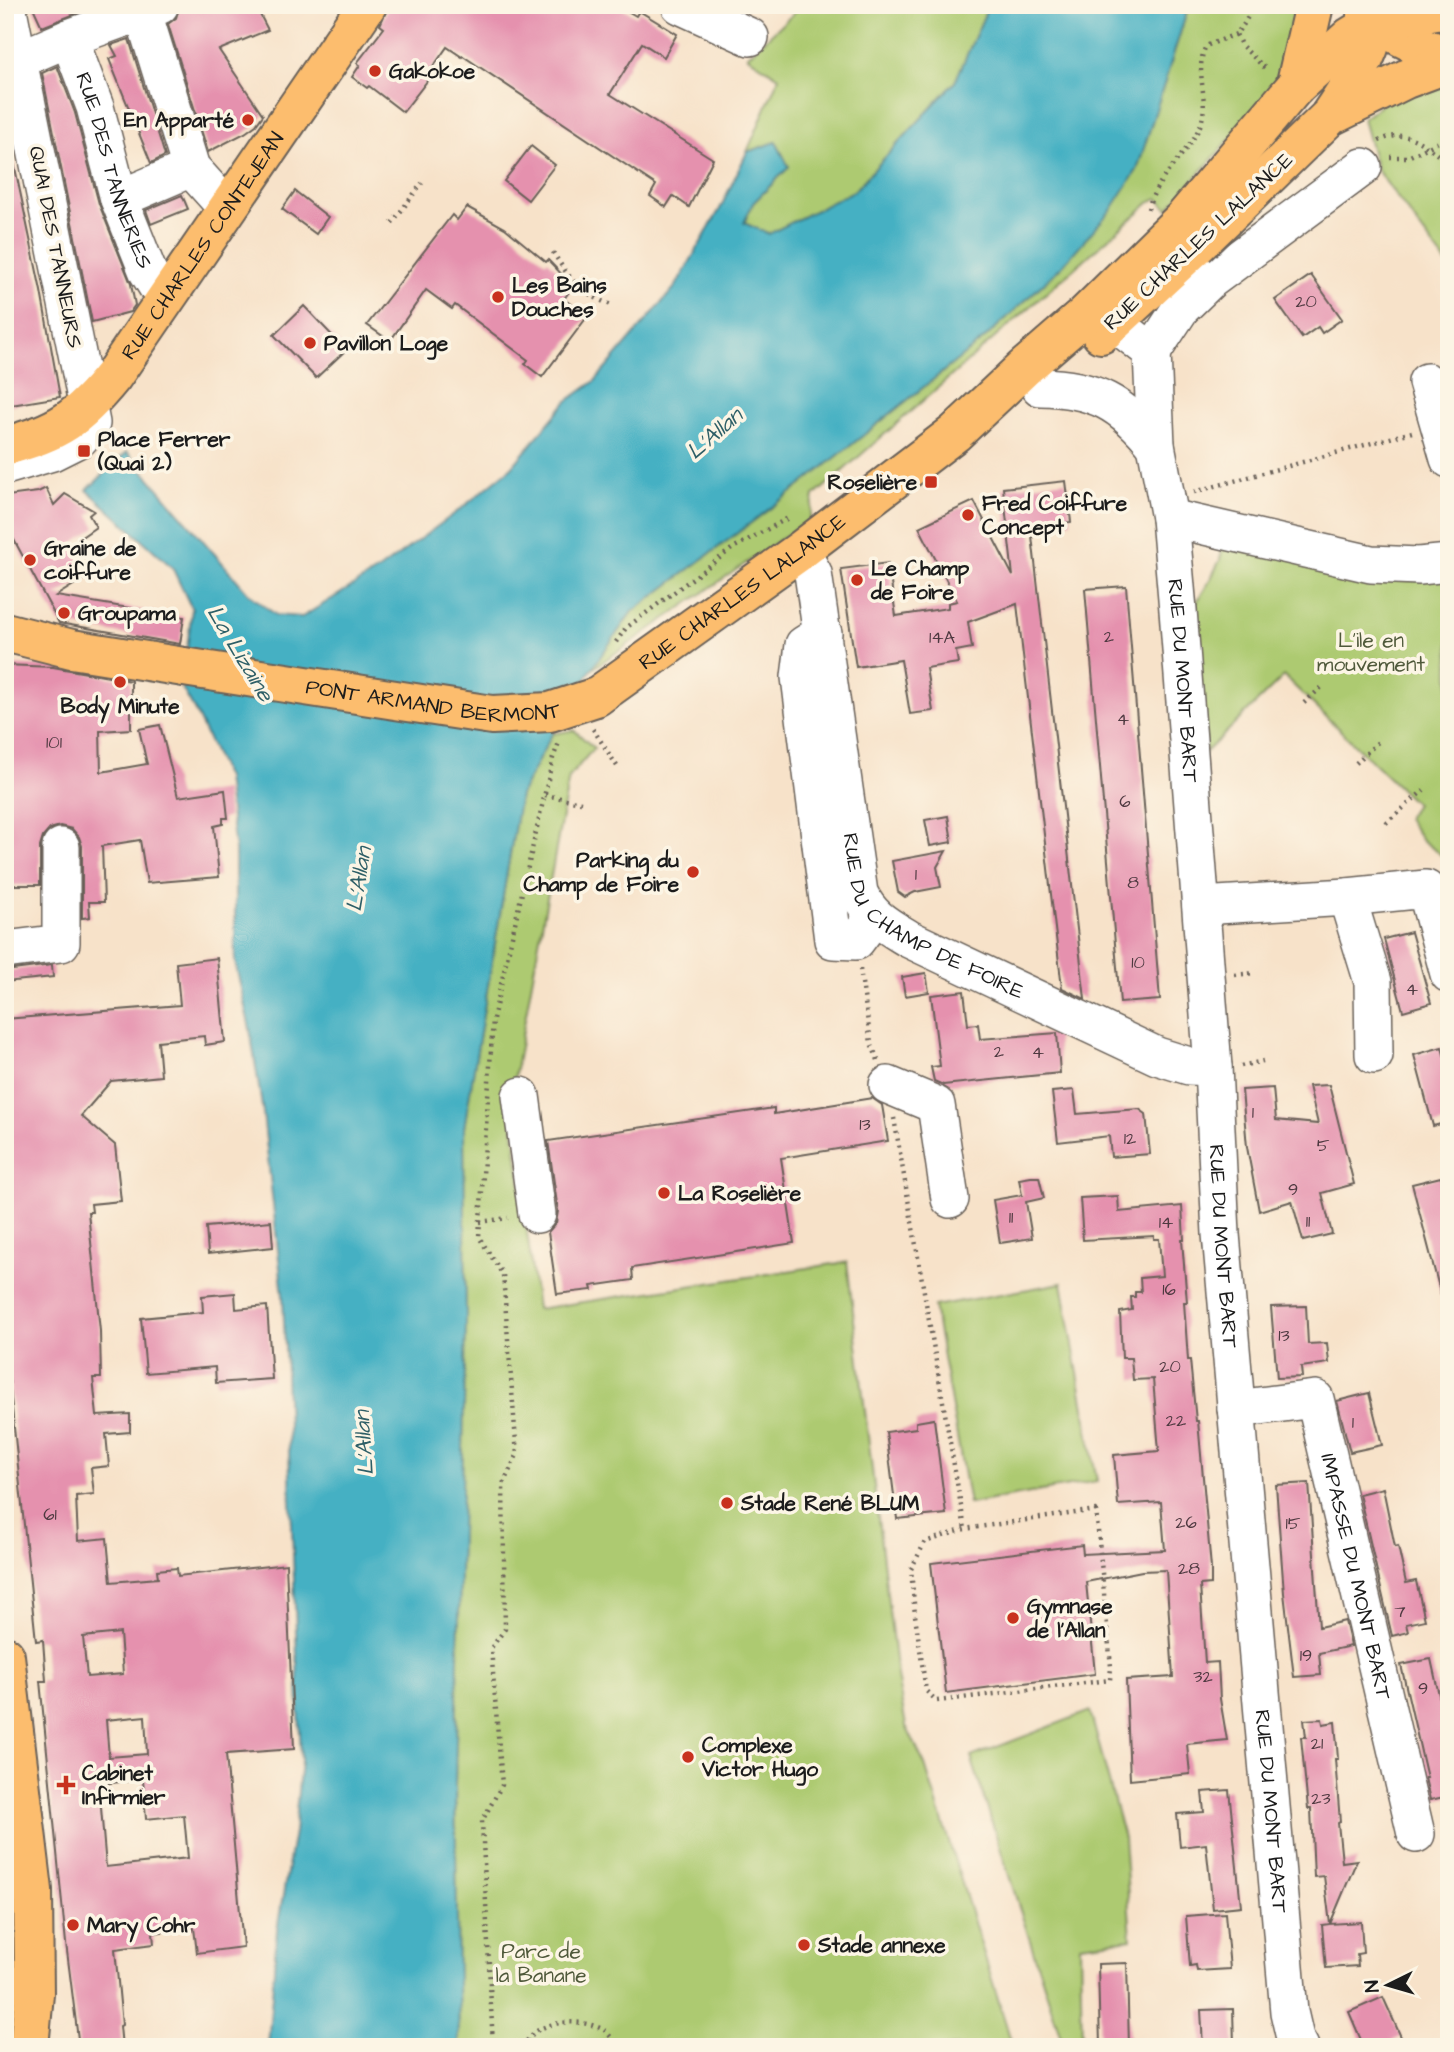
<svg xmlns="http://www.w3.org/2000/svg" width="1454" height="2052" font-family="'Architects Daughter',sans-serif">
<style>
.green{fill:#adca71;stroke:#647346;stroke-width:2}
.water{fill:#45b0c3;stroke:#306670;stroke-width:2}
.building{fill:#e591ae;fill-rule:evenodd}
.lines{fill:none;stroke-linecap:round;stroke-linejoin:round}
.minor-casing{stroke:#696159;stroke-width:40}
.major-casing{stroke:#696159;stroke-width:42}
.path{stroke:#696159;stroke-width:4.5;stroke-dasharray:2 5;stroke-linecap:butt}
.minor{stroke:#fff;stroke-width:37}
.major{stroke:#fcbd6e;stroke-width:38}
.major-bridge-casing{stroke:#696159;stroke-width:42;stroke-linecap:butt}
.major-bridge{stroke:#fcbd6e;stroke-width:38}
.poi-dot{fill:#c8321e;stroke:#fcf5e5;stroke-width:2.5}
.labels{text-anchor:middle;stroke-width:7;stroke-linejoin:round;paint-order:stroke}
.number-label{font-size:18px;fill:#4e3940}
.poi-label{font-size:21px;font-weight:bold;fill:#1c1c1c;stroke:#fcf5e5;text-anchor:start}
.street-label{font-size:21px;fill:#1c1c1c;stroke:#fcf5e5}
.park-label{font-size:21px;fill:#4f593a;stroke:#fcf5e5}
.water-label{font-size:23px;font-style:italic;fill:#2e5f67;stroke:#fcf5e5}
</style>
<rect width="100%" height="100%" fill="#fcf5e5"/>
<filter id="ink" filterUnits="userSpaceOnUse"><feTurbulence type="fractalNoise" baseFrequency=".0143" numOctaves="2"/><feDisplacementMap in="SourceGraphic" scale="14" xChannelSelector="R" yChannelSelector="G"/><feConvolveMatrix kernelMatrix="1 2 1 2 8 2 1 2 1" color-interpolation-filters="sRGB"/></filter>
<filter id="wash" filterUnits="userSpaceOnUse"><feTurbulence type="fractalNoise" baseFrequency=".00686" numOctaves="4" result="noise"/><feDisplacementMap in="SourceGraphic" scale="28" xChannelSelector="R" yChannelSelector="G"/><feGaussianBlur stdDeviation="1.57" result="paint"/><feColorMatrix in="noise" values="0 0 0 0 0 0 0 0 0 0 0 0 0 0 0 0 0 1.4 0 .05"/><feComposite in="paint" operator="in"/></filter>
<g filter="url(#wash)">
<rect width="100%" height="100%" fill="#f7e2c9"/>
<!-- green -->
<g class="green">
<path d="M803,5H989L955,82L854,191L769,234L744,223L753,203L789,167L776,142L747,152L779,77L747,56Z"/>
<path d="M1189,5H1298L1289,53L1269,95L1168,209L1157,198L1150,202L814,496L810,519L591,670L631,613L800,486L985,338L1062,266L1137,170Z"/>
<path d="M1449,82V267L1377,170L1363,119L1385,102Z"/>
<path d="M1223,545L1449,577V870L1445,858L1422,840L1407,818L1416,804L1284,676L1206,752L1193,608L1209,582L1220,560Z"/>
<path d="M574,730L594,748L569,777L510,1102L537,1309L847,1262L897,1676L906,1726L925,1765L1013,2047H459L455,1785L466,1323L464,1128L520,795L552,734Z"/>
<path d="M1062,1283L1097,1481L969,1504L934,1306Z"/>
<path d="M1090,1711L1124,1838L1131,1939L1080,1945L1082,2047H1064L971,1757Z"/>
</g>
<!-- water -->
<path class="water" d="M989,5H1189L1137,170L1112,209L1062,266L985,338L800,486L631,613L591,670L552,734L520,795L464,1128L466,1323L455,1785L459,2047H268L277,1930L294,1832L301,1761L283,1296L263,1113L250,1029L235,962V850L226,778L196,713L182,688L192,609L172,567L87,490L127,452L249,594L276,615L302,617L377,571L462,508L512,467L566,402L595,381L676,286L720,209L747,152L776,142L789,167L753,203L744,223L769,234L854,191L955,82Z"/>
<g id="blocks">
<!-- building -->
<g class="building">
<path d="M32,5H98L42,27Z"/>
<path d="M180,5H255L268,30L219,50L263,115L256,125L245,133L208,152L168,24L176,18Z"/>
<path d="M389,5H617L636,16L639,11L677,34L664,57L642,43L610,94L713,159L689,207L673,196L666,207L650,196L656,185L463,56L462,57L447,47L431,70L434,72L403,112L369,86L367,88L352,77L360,65L357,63L384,28L380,25Z"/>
<path d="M129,39L165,156L151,163L109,59L117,56L111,45Z"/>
<path d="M57,66L75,113L99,204L131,284L135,305L130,312L92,322L42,73Z"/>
<path d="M531,146L555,165L528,200L504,181Z"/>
<path d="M14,163L41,291L60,397L5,406V164Z"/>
<path d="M295,191L328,217L316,234L282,209Z"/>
<path d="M182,195L188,209L151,224L146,210Z"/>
<path d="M467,207L505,228L546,262L548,260L573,286L564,299L587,317L542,377L525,364L528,360L455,305L452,309L426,290L390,341L367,325L452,215L457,220Z"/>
<path d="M1311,275L1342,319L1322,333L1318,327L1302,338L1275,300Z"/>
<path d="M304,306L346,350L316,378L274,335Z"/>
<path d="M1066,481L1071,522L1031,527L1085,999L1062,988L1017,604L968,622L972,648L956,651L958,663L926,668L933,711L910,714L901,660L856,667L841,569L888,563L896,616L948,608V603L957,601L919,527L974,501L1013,576L1003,488Z"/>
<path d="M46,488L54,505L65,494L94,511L89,515L96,527L70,545L88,576L56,596L184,617L180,644L59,623L13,538L7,496L38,492Z"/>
<path d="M1126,586L1160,1000L1120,1003L1085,589Z"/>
<path d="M5,665L53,667L131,681V729L100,731L101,772L147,764L139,729L160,725L178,797L225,790L228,818H223V824L214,826L219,877L147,883L140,840L102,846L104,902H89L90,917L82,918V846L79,837L72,829L60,826L50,829L43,837L40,847V885H5Z"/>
<path d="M948,816L952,842L930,846L925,820Z"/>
<path d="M946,851L937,867L941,887L915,892L905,897L898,892L892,861Z"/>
<path d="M1411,932L1431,1003L1403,1011L1384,939Z"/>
<path d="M217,958L225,1042L205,1045L204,1036L158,1041L161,1076L111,1081L81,1116L115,1145L121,1201L91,1204L92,1212H88L100,1331L101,1378H93L97,1416L130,1414V1432L106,1434L109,1466L91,1468L94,1494L76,1496L78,1541L107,1538L111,1582L158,1578L157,1570L177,1568L178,1576L286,1564L294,1749L226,1754L243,1947L197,1953L194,1928L153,1933L154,1944L115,1949L122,2025L120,2026L122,2047H79L66,1943L40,1681H46L43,1640L36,1641L5,1340V1019L180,1005L176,963ZM120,1633L123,1674L87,1677L83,1637ZM145,1716L147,1754L109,1757L106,1720ZM143,1780L146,1819L184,1815L188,1858L106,1867L99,1784Z"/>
<path d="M52,965L53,977L5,982V971Z"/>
<path d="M926,973L929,992L905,996L902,977Z"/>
<path d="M964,991L968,1025L978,1024L980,1039L1057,1033L1060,1073L943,1085L934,1081L931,1067L940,1066L931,995Z"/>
<path d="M1442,1047L1449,1074V1122L1433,1126L1414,1055Z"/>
<path d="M1329,1085L1354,1184L1322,1193L1332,1234L1303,1241L1292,1201L1259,1211L1247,1147L1242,1090L1273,1088L1276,1120L1318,1124L1309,1086Z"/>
<path d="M1074,1090L1077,1114L1139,1109L1146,1114L1150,1154L1111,1157L1109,1136L1058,1142L1052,1092Z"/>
<path d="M872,1098L882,1105L888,1141L781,1158L794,1243L632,1268L633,1280L591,1286L592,1290L557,1294L548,1232L556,1223L558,1211L548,1141L774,1108V1114Z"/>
<path d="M1445,1176L1449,1191V1299H1442L1412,1184Z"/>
<path d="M1031,1177H1039L1044,1198L1026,1202L1032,1238L1000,1243L993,1200L1022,1195L1019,1179Z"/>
<path d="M1118,1196L1119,1212L1182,1206L1184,1240H1182L1187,1302H1184L1188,1360H1190L1196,1421H1198L1211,1568V1584L1200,1585L1205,1663L1218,1662L1220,1699L1227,1740L1187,1744L1190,1774L1130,1780L1126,1680L1173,1677L1166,1570L1142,1571L1086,1582L1095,1674L946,1693L931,1563L1082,1545L1083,1554L1165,1550L1161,1502L1118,1505L1114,1455L1159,1451L1153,1379L1133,1380L1131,1358H1122L1120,1312L1132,1310L1131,1297H1135V1292H1141L1140,1278L1162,1276L1159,1239H1154V1236L1083,1240L1080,1198Z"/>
<path d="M271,1221L273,1247L208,1254L206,1227Z"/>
<path d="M235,1293L236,1309L267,1306L272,1379L216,1383L215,1367L146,1373L141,1318L203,1312L202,1296Z"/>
<path d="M1306,1306L1308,1344L1327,1343L1329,1363L1301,1367L1302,1377L1277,1378L1271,1307Z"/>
<path d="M1369,1393L1382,1445L1350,1452L1337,1401Z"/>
<path d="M934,1419L946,1514L897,1519L886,1432L916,1428V1422Z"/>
<path d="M1309,1483L1319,1627L1345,1621L1351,1646L1319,1653L1321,1675L1294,1677L1284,1593L1276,1485Z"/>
<path d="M1383,1488L1395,1547L1398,1546L1406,1583L1416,1581L1425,1620L1406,1624L1408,1632L1392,1636L1359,1494Z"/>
<path d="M1431,1659L1449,1740V1796L1430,1800L1425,1778H1427L1401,1665Z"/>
<path d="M1322,1719L1323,1724L1335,1722L1338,1759H1335L1340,1822L1338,1823L1342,1862L1357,1860L1330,1924L1361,1922L1363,1953L1357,1954L1358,1966L1326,1968L1322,1925L1330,1924L1324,1876L1314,1877L1311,1809H1308L1301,1737H1306L1304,1720Z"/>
<path d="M1229,1790L1241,1906L1213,1909L1206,1844L1180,1847L1177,1814L1204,1812L1202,1792Z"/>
<path d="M1225,1913L1230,1969L1197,1971L1196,1965L1190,1966L1186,1916Z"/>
<path d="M1127,1963L1129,2047H1100L1098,1964Z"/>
<path d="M1383,1997L1401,2037L1380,2047H1364L1349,2012Z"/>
<path d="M1233,2009L1234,2045L1203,2047L1201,2010Z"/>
</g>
</g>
</g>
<g filter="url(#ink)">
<use href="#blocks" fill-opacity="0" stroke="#696159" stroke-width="2"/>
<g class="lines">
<defs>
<g id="minor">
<path d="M680,5L750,37"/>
<path d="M143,13L191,168L227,208"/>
<path id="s1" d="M69,38L95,107L119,199L148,272L165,299"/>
<path d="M18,60L69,38L160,5"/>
<path d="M119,199L191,168"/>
<path id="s2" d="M1085,315L1125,331L1152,352L1156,445L1170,518L1178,610L1213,1067L1221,1234L1289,2012L1295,2038L1300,2047"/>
<path d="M1152,352L1181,308L1209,281L1363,167"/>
<path d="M1427,382L1449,459"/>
<path d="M1040,387C1095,388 1122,403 1156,445"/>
<path d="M5,466L52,452L80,438L91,423L7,5"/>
<path d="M1170,518L1371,564L1419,566L1449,563"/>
<path id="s3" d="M800,551L813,573L859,893C871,918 886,925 909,939L1157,1056L1189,1066L1213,1067"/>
<path d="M823,633L804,645L800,677L833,940L856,941L874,917"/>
<path d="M1347,897L1373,982L1374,1055"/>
<path d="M1201,906L1347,897L1426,889L1449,974"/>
<path d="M5,950L61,943V847"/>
<path d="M888,1085L936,1105L950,1199"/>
<path d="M521,1096L537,1214"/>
<path id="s4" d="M1236,1409L1315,1399L1416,1834"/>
</g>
<g id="major">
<path d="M1366,12C1389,34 1418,47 1449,56"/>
<path d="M1295,87L1350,37L1376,21L1441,9L1449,12"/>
<path d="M1295,87L1314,5"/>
<path d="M1330,115C1347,89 1380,45 1374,12"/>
<path d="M1329,117L1406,79L1449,63"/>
<path d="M1101,334L1196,246"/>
<path id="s5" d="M5,446C58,433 79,418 113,376L367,5"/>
<path d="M5,632L72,649L184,667"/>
<path id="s6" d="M596,697L800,551L955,433L1024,368L1085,315L1184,218"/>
<path d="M5,1656L33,1890L34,1994L29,2047"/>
</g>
</defs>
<!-- minor casing -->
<use href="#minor" class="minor-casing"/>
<!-- major casing -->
<use href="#major" class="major-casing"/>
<!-- path -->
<g class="path">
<path d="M1254,5L1244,24L1236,34L1241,45L1267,70"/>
<path d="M1379,141C1410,126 1425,147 1449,163"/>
<path d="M1390,157H1408L1449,137"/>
<path d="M1148,209C1157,175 1187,156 1200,126C1211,99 1193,71 1206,46L1236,34"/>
<path d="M392,223L422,183"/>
<path d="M553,252C569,279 581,293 611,305"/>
<path d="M1194,492L1412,432"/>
<path d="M616,642L626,628L733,548L790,517"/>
<path d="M1304,703L1323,686"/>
<path d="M593,729L617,766"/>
<path d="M1356,763L1378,742"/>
<path d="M545,795L581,802"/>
<path d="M1386,823L1424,790"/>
<path d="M860,969L871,1043L878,1060"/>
<path d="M1235,975L1255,973"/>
<path d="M1241,1066L1263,1061"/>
<path d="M894,1118L965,1529"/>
<path d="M480,1222L508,1218"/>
<path d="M1096,1510L1111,1667L1110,1680L937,1701L926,1691L915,1615L911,1569L925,1542L965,1529Z"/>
<path d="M493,2047L482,1821L502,1785L491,1648L505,1629L503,1484L517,1455L503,1275L479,1237L493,1019L553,758L560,740"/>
<path d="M524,2047C533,2019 582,2017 604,2030C609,2034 614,2041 619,2047"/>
</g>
<!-- minor -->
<use href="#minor" class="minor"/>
<!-- major -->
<use href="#major" class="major"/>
<defs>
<g id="major-bridge">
<path d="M1184,218L1295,87"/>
<path d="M1196,246L1329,117"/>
<path id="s7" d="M184,667L492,715L550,712L596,697"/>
</g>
</defs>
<!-- major-bridge casing -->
<use href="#major-bridge" class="major-bridge-casing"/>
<!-- major-bridge -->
<use href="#major-bridge" class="major-bridge"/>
</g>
</g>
<!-- markers -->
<g class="poi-dot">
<circle cx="375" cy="71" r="7"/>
<circle cx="248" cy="120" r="7"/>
<circle cx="498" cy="297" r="7"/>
<circle cx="310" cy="343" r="7"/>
<rect x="77" y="444" width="14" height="14" rx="3.5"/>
<rect x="924" y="475" width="14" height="14" rx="3.5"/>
<circle cx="968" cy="515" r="7"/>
<circle cx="30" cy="560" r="7"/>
<circle cx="857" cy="580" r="7"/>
<circle cx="64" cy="613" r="7"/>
<circle cx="120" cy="682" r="7"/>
<circle cx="693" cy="872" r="7"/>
<circle cx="664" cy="1193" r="7"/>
<circle cx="727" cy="1503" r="7"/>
<circle cx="1013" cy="1618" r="7"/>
<circle cx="688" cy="1757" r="7"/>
<path d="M62.5 1774.5h7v7h7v7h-7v7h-7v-7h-7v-7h7z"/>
<circle cx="73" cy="1925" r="7"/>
<circle cx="804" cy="1945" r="7"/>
</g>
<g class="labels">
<!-- number labels -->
<g class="number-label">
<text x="1306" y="307">20</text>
<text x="1109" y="642">2</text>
<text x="942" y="643">14A</text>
<text x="1123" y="725">4</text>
<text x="54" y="748">101</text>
<text x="1125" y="807">6</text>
<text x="916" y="880">1</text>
<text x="1133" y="888">8</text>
<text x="1138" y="968">10</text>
<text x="1412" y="995">4</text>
<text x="999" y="1057">2</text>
<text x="1038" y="1058">4</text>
<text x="1253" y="1118">1</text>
<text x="865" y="1130">13</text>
<text x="1130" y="1144">12</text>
<text x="1323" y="1151">5</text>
<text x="1293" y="1195">9</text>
<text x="1011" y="1223">11</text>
<text x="1308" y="1227">11</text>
<text x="1166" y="1228">14</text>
<text x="1169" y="1295">16</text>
<text x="1284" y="1341">13</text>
<text x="1170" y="1372">20</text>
<text x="1176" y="1426">22</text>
<text x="1353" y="1428">1</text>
<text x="50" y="1520">61</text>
<text x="1186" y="1528">26</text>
<text x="1293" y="1529">15</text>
<text x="1189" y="1574">28</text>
<text x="1400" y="1617">7</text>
<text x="1306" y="1661">19</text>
<text x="1203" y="1682">32</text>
<text x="1423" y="1694">9</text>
<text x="1317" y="1749">21</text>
<text x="1321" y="1804">23</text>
</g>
<!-- poi labels -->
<g class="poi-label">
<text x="389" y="78">Gakokoe</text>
<text x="234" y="127" text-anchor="end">En Apparté</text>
<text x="512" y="292">Les Bains<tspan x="512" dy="24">Douches</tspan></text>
<text x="324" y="350">Pavillon Loge</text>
<text x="98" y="446">Place Ferrer<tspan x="98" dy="24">(Quai 2)</tspan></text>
<text x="917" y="489" text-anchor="end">Roselière</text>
<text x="982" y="510">Fred Coiffure<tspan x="982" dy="24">Concept</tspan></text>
<text x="44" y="555">Graine de<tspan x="44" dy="24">coiffure</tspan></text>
<text x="871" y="575">Le Champ<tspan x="871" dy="24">de Foire</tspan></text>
<text x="78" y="620">Groupama</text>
<text x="120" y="713" text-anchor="middle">Body Minute</text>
<text x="679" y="867" text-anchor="end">Parking du<tspan x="679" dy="24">Champ de Foire</tspan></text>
<text x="678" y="1200">La Roselière</text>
<text x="741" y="1510">Stade René BLUM</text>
<text x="1027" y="1613">Gymnase<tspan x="1027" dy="24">de l'Allan</tspan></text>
<text x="702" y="1752">Complexe<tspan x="702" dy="24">Victor Hugo</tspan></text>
<text x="82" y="1780">Cabinet<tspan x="82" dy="24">Infirmier</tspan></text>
<text x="87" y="1932">Mary Cohr</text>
<text x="818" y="1952">Stade annexe</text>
</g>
<!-- street labels -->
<g class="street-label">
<text dy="7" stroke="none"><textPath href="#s1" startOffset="140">RUE DES TANNERIES</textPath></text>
<text transform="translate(1198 241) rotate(-43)" y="7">RUE CHARLES LALANCE</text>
<text dy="7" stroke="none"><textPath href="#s5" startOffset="290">RUE CHARLES CONTEJEAN</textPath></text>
<text transform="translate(56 247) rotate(79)" y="7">QUAI DES TANNEURS</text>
<text dy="7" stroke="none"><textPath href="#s6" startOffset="180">RUE CHARLES LALANCE</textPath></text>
<text dy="7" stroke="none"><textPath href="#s2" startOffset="408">RUE DU MONT BART</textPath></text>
<text dy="7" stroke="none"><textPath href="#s7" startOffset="252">PONT ARMAND BERMONT</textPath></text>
<text dy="7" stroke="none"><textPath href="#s3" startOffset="416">RUE DU CHAMP DE FOIRE</textPath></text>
<text dy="7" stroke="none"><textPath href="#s2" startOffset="975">RUE DU MONT BART</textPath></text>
<text dy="7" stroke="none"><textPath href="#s4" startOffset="262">IMPASSE DU MONT BART</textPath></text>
<text dy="7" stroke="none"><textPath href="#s2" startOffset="1542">RUE DU MONT BART</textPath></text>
</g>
<!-- park labels -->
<g class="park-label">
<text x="1371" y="647">L'ile en<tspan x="1371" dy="24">mouvement</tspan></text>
<text x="541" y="1958">Parc de<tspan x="541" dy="24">la Banane</tspan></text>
</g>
<!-- water labels -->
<g class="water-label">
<text transform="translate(714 433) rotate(-41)" y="8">L'Allan</text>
<text transform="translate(241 653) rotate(59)" y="8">La Lizaine</text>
<text transform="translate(358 879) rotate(-81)" y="8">L'Allan</text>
<text transform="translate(363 1443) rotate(-94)" y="8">L'Allan</text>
</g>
</g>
<!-- margin -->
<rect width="1454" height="2052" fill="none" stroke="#fcf5e5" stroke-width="28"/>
<!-- north arrow -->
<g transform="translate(1388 1985) rotate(265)" stroke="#fcf5e5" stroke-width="5" paint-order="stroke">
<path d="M0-5L12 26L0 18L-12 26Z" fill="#1c1c1c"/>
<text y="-10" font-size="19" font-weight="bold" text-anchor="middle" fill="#1c1c1c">N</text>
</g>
</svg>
